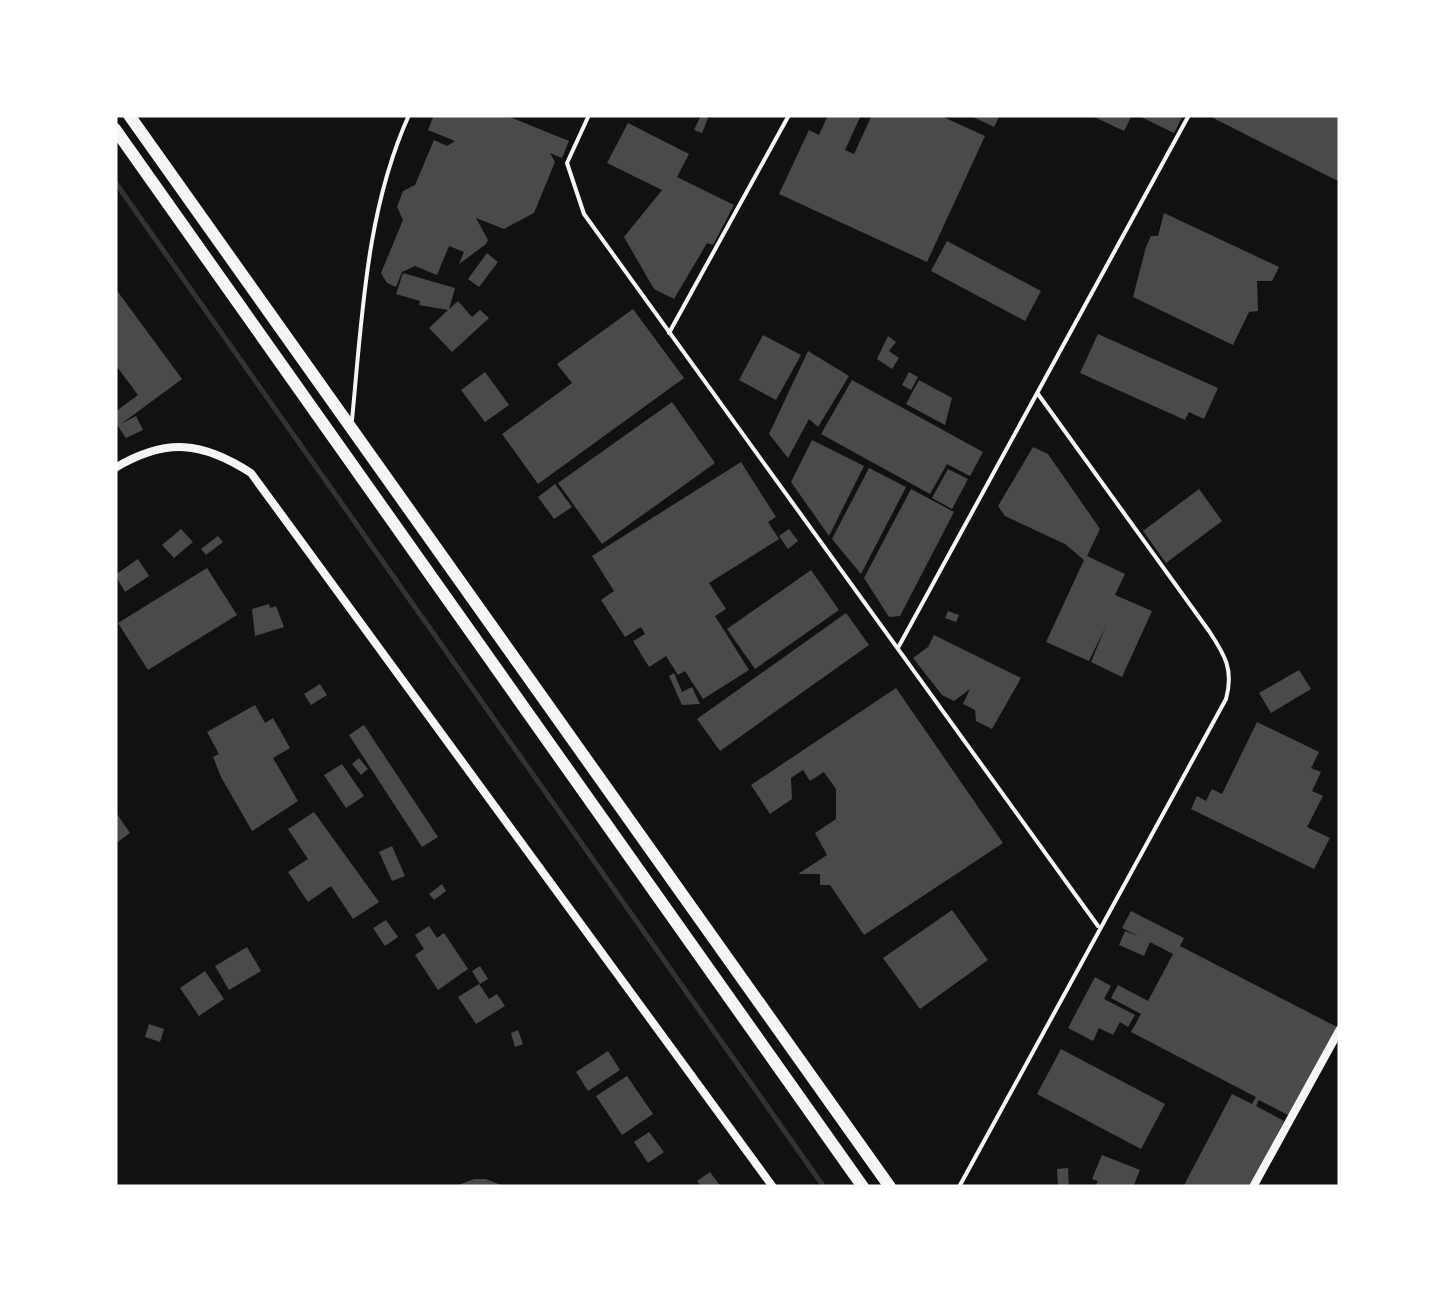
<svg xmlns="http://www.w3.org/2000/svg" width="1455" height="1302" font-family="Poppins,sans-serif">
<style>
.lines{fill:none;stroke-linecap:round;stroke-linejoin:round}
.stream{stroke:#333;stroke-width:5}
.building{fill:#4a4a4a}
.service{stroke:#f5f5f5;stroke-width:4}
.minor{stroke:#f5f5f5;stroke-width:8}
.primary{stroke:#f5f5f5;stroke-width:12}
</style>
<rect width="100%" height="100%" fill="#111"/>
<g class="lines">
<!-- stream -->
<path class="stream" d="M115,182L824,1187"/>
</g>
<!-- building -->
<g class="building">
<path d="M434,115H505L569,141L562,158L550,153L555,162L534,213L504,229L476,218L488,240L486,244L459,264L464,252L449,246L437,275L415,266L402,272L396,287L387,283L381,273L403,220L397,207L403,191L415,185L434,140L447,146L455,141L428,130Z"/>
<path d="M701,115L708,118L702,133L694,130Z"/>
<path d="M828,115H861L845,150L854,154L872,115H939L985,136L927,262L779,194L809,130L819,135Z"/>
<path d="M969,115H1000L994,127Z"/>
<path d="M1090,115H1132L1124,131Z"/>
<path d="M1137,115H1183L1174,133Z"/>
<path d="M1215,115H1340V182L1213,118Z"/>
<path d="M628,123L689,154L677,177L734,205L713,245L707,243L674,299L654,289L624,237L662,190L607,163Z"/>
<path d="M1164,213L1279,267L1272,281H1257L1258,311L1249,312L1233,345L1133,297L1146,247L1151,236H1158Z"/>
<path d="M947,241L1041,291L1025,321L931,271Z"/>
<path d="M487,253L498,262L479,287L468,279Z"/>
<path d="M403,273L455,288L449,309L458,301L472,317L480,310L489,318L452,352L429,328L448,310L419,305L420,301L396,294Z"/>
<path d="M115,288L182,379L121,424L136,416L143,430L126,438L115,422V412L138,395L115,364Z"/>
<path d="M633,309L684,378L538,484L502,434L572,383L557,364Z"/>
<path d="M1098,334L1218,388L1204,419L1189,412L1185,420L1080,373Z"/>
<path d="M763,335L801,355L776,400L739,380Z"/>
<path d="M888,336L896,342L889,351L899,358L892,369L877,359Z"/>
<path d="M808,351L849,376L818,427L809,419L788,458L769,434Z"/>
<path d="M485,372L509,405L485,422L461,390Z"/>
<path d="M909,372L918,377L911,390L902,385Z"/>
<path d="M852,380L983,452L970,476L947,464L930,494L821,434Z"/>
<path d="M919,380L952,398L945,425L906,404Z"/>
<path d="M672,402L715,463L602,544L558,483Z"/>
<path d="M812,440L864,466L829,536L791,482Z"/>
<path d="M1033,447L1048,454L1100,529L1087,556L1125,574L1115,595L1152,611L1122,677L1091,662L1106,626L1089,661L1046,642L1084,560L1065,544L1005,516L998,506Z"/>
<path d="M741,462L776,517L768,522L779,539L709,583L726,609L715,616L749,670L703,699L685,671L678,675L666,656L649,667L633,641L645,634L641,627L625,637L601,600L614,591L592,556Z"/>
<path d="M869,468L906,487L861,574L832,539Z"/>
<path d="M948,469L968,479L952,509L932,498Z"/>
<path d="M555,484L572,507L554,519L538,497Z"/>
<path d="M911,489L954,512L900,616L889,617L864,578Z"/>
<path d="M1199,489L1222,521L1166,563L1143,531Z"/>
<path d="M181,529L193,542L174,558L162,545Z"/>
<path d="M789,529L798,541L788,549L779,536Z"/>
<path d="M218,536L223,542L206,555L201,549Z"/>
<path d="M138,559L149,576L125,592L115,575Z"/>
<path d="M207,568L237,615L148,670L118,623Z"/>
<path d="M811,570L839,610L755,669L727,629Z"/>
<path d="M269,604L270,608L276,606L284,627L255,636L252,609Z"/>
<path d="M948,611L959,615L956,622L945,618Z"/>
<path d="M846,613L869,645L720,751L697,719Z"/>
<path d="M934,635L1021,678L992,729L976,721L975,710L963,704L970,689L954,701L942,695L913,658L928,647Z"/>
<path d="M1299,670L1311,689L1271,713L1259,693Z"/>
<path d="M674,673L682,692L692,687L700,704L682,705L669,676Z"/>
<path d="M320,684L327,695L311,705L304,694Z"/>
<path d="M896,688L1003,843L864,935L830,885H820V874H798L827,855L815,833L836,819V789L824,772L810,781L803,770L791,778L792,799L770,814L751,785Z"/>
<path d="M255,705L265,723L273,718L290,748L273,758L298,801L252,831L221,777L213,757L219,754L207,732Z"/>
<path d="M1257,722L1319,752L1311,768L1321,772L1312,791L1323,796L1307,827L1330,838L1314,869L1191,809L1197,796L1206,801L1212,789L1222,794Z"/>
<path d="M364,725L438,837L422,847L349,735Z"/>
<path d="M359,758L368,769L361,775L352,764Z"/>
<path d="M342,764L364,796L346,808L324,775Z"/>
<path d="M115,811L130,833L115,844Z"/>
<path d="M314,812L379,902L353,919L331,886L308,902L288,872L308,859L288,829Z"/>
<path d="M392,846L405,876L392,881L379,852Z"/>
<path d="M442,884L446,891L434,900L429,894Z"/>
<path d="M952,910L988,960L920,1009L883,958Z"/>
<path d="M1131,911L1184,938L1180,946L1337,1027L1290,1116L1259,1100L1256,1106L1284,1121L1250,1187H1183L1232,1094L1252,1104L1256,1097L1131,1032L1141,1014L1111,998L1118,985L1148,1001L1173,954L1150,942L1144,956L1119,945L1125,931L1138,936L1122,928Z"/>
<path d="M386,920L398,937L385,946L373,928Z"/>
<path d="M429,926L437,938L444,933L468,969L438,990L415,955L424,949L415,935Z"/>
<path d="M247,947L261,971L229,990L215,966Z"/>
<path d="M480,966L488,979L480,984L472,971Z"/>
<path d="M205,971L224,999L199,1016L180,988Z"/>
<path d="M1095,977L1111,986L1104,999L1135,1015L1128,1027L1120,1022L1113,1035L1099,1028L1093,1041L1068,1028Z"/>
<path d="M479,984L489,999L497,994L505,1006L476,1024L458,997Z"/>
<path d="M149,1024L164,1029L160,1042L145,1037Z"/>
<path d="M518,1030L523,1044L515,1047L511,1033Z"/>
<path d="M1061,1049L1165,1104L1141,1149L1037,1094Z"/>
<path d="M608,1051L620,1070L588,1091L576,1072Z"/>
<path d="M627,1076L653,1114L622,1135L596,1096Z"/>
<path d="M649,1132L664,1152L648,1163L634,1142Z"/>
<path d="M1102,1155L1140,1170L1133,1187H1095L1098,1181L1092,1179Z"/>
<path d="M1068,1168L1069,1187H1058L1057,1169Z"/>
<path d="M710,1172L721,1187H702L697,1181Z"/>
<path d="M474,1179H486L506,1187H453Z"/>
</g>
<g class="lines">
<!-- service -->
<g class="service">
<path d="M589,115L567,163L584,214L1098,926"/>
<path d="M669,333L789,115"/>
<path d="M352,420C362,318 366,210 409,115"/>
<path d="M899,646L1189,115"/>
<path d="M959,1187L1226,699C1234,670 1225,655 1209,631L1038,394"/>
</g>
<!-- minor -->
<g class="minor">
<path d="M115,468C167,437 203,442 251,473L773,1187"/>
<path d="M1253,1187L1340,1029"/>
</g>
<!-- primary -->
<g class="primary">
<path d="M129,115L890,1187"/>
<path d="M115,129L863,1187"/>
</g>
</g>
<!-- border -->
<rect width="1455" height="1302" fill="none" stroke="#ffffff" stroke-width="235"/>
</svg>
